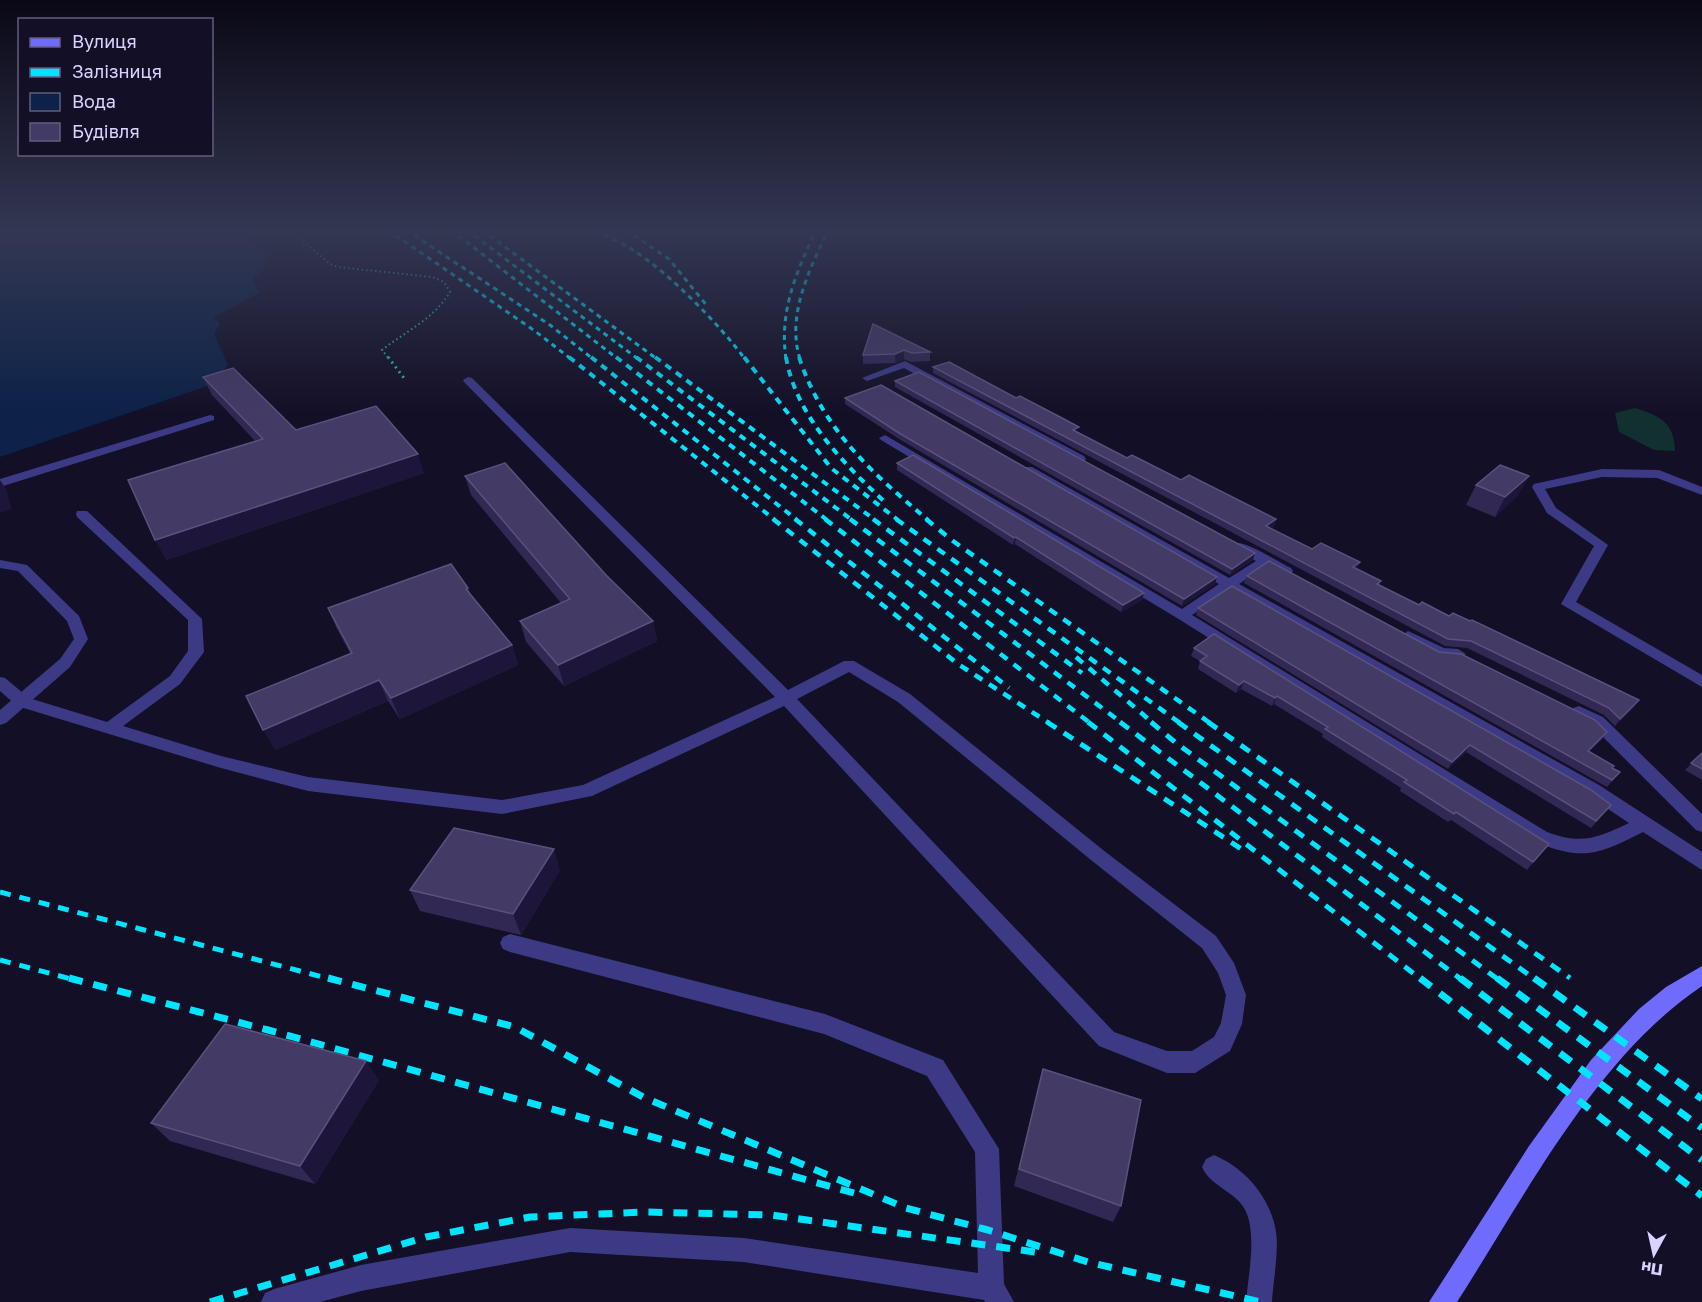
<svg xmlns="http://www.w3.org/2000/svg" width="1702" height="1302" font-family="'Golos Text',sans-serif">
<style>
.green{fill:#12302f}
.water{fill:#0c2248}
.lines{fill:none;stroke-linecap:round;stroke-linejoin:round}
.path-far1{stroke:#2fb8b0;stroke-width:2;stroke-dasharray:1.5 3;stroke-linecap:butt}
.path{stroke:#2fb8b0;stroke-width:3;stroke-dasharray:2 4;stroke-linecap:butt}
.service{fill:#3d3a85;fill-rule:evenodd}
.minor{fill:#3d3a85;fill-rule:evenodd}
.secondary{fill:#6f6bff;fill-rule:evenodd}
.rail-far4{stroke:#00e5ff;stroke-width:3;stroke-dasharray:5 4.5;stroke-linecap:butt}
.rail-far3{stroke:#00e5ff;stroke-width:4;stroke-dasharray:7 6;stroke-linecap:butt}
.rail-far2{stroke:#00e5ff;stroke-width:4.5;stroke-dasharray:9 8;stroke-linecap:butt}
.rail-far1{stroke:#00e5ff;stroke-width:5;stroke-dasharray:11 9;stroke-linecap:butt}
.rail{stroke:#00e5ff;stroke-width:7;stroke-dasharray:14 11;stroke-linecap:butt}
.wall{fill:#312854}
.shaded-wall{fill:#1d163a}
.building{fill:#433a66;stroke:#5a527e;stroke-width:1.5}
</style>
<rect width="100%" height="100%" fill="#130f26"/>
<!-- green -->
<path class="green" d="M1635,408C1660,416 1674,422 1675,451L1654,450L1619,432L1615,413Z"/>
<!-- water -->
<path class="water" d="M0,230H246L250,245L274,253L261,263L266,268L253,278L259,293L214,317L220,324L214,334L228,365L210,385L0,457Z"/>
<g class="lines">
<!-- path-far1 -->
<path class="path-far1" d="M289,230L330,264L338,267L432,277L444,282L450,292C434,319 406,331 382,350L389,359"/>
<!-- path -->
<path class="path" d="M388,357L404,378"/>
<!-- service -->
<g class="service">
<path d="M905,361L1084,456L1086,459L1084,462H1076L904,368L867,381L862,378Z"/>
<path d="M468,377L472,378L788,690L844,661H854L910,694L1103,850L1216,936L1234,963L1246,995L1242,1024L1230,1051L1195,1073H1167L1099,1046L784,706L592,796L502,814L308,791L221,768L17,706L0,691V677L5,678L29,698L107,722L170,676L188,651V620L77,517L76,514L77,511H87L202,619L204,652L180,684L123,726L221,756L308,777L502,800L583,785L775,697L464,382L463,380ZM849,672L898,702L1091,860L1202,948L1218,973L1226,995L1221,1023L1214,1037L1192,1051H1167L1114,1032L797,699Z"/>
<path d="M210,415L214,416V420L0,487V479Z"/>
<path d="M885,435L1182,609L1219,584L1024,473V467H1032L1229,578L1256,561L1233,549L1231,546L1233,543C1246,540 1278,562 1291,568L1293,571L1291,574H1281L1266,566L1239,584L1599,785L1702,852V870L1643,832C1598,855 1583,861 1535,842L1177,618L881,440L879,438ZM1229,590L1587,795L1629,823C1597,838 1582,845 1547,832L1192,615Z"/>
<path d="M1602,469L1659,470L1702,487V495L1657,478L1602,477L1545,489L1556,508L1608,545L1576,602L1702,675V687L1561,604L1594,546L1547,513L1532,487L1534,484Z"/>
<path d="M1408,631L1444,648L1458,649L1466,654L1458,659L1436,657L1403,639L1401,636Z"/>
<path d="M1579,706L1603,717L1702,814V832L1696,830L1591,725L1573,716L1571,712L1573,708Z"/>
<path d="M510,934L825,1014L943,1060L999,1149L1004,1284L1014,1302H985L984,1300L744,1262L570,1252L361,1291L320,1302H261L265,1293L274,1289L361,1265L570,1228L744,1238L978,1273L975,1152L927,1076L824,1034L510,952L503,949L500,943L503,937Z"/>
<path d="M1214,1155C1245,1168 1271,1198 1276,1232C1279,1250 1273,1283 1272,1302H1246C1248,1276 1259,1227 1242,1205C1231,1190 1210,1185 1202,1167L1206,1159Z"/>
</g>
<!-- minor -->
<path class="minor" d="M0,560L27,565L79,616L88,639L70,667L6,723L0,725V710L60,659L74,639L67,621L18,571L0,568Z"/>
<!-- secondary -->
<path class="secondary" d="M1702,966V986C1595,1058 1526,1195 1457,1302H1429L1529,1146L1591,1060L1639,1009L1666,987Z"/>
<!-- rail-far4 -->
<g class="rail-far4">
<path d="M388,230L535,331L571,359"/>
<path d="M406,230L550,325L593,359"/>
<path d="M451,230L618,359"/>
<path d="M467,230L638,359"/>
<path d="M482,230L657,359"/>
<path d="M596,230C608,237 621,242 633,250C669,273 719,324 745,359"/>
<path d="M626,230L669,259L708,307"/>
<path d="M786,359C779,311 796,273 816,230"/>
<path d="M800,359C786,315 810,269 828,230"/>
</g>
<!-- rail-far3 -->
<g class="rail-far3">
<path d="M569,357L775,520"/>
<path d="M591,357L797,520"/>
<path d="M616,357L827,520"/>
<path d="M636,357L852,520"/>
<path d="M655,357L875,520"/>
<path d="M744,357L831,468L898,520"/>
<path d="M786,357C796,417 845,465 887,504"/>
<path d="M799,357C823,430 871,472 928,520"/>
</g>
<!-- rail-far2 -->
<g class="rail-far2">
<path d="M773,519L958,664L1049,723"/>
<path d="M795,519L1009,688"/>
<path d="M825,519L1090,723"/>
<path d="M850,519L1122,723"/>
<path d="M873,519L1082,673"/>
<path d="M896,519L1180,723"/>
<path d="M926,519L953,541L1210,723"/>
<path d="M1076,657L1153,723"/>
</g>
<!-- rail-far1 -->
<g class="rail-far1">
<path d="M1047,722L1246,852"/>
<path d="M1088,722L1422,980"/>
<path d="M1120,722L1462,980"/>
<path d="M1151,722L1176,743L1499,980"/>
<path d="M1178,722L1536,980"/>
<path d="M1208,722L1570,978"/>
<path d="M0,892L334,980"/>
<path d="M0,960L75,980"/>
</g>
<!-- rail -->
<g class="rail">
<path d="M69,978L268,1030L854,1193"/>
<path d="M328,978L515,1027L643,1097L906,1208L988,1230L1088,1262L1261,1302"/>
<path d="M1420,978L1702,1196"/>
<path d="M1460,978L1702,1160"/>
<path d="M1497,978L1702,1128"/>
<path d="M1534,978L1702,1099"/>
<path d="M210,1302L426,1237L530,1217L644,1212L771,1215L1035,1252"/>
</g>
</g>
<!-- wall -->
<g class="wall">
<path d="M873,324L930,352V361L911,362L904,359L895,363L863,364V355Z"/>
<path d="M933,367L1078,432L1127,458L1276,519L1274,526L1270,529L1312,549L1360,562L1357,569L1381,581L1379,585L1634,707L1615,726L1604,715L1467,648L1445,646L933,373Z"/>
<path d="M203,377L296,430L424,473L166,560L256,442L212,395Z"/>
<path d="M895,381L1253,560L1230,575L895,387Z"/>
<path d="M845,398L1217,577L1215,584L1182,606L899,439L845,404Z"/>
<path d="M897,463L1144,593L1142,600L1121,612L1015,544L1013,545L897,470Z"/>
<path d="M465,476L607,576L653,621L657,641L564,686L526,642L520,621L561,603L471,495Z"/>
<path d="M1529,476L1518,495L1495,517L1466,505L1476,485Z"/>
<path d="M1247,576L1607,732L1602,739L1589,752L1612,768L1614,779L1607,787L1244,583Z"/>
<path d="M468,588L471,595L512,645L518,665L400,719L388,701L275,750L350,653L337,629L328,608Z"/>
<path d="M1198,608L1611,805L1591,828L1466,752L1448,769L1196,615Z"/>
<path d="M1194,648L1543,852L1527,870L1451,820L1448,822L1400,791L1401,788L1322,737L1323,734L1274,704L1272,706L1241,689L1236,693L1198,669L1200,661L1191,656Z"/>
<path d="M1702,753V780L1685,770Z"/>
<path d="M560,870L521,935L420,911L410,890Z"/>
<path d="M1043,1069L1121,1206L1113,1222L1014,1186Z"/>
<path d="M379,1080L315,1184L170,1141L151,1123Z"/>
</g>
<!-- shaded-wall -->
<g class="shaded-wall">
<path d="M904,350V359L895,363V354Z"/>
<path d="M418,454L424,473L166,560L155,540Z"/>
<path d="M1529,476L1518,495L1495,517L1505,497Z"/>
<path d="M0,480L6,489L12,509L0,513Z"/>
<path d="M1276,519L1274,526L1263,533L1266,526Z"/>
<path d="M1016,537L1015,544L1013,545L1014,538Z"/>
<path d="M1255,553L1253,560L1230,575L1232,569Z"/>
<path d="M1360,562L1358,569L1350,574L1353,567Z"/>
<path d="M1217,577L1215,584L1182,606L1184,599Z"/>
<path d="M1144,593L1142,600L1121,612L1123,605Z"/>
<path d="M653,621L657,641L564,686L558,665Z"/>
<path d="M512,645L518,665L400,719L391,698Z"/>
<path d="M379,680L388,701L275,750L263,730Z"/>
<path d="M1244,681L1241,689L1236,693L1239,685Z"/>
<path d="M1277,696L1274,704L1272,706L1275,698Z"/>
<path d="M1639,700L1634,707L1615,726L1620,719Z"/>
<path d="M1607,732L1602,739L1583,759L1588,751Z"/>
<path d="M1470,745L1466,752L1448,769L1452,762Z"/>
<path d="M1549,844L1543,852L1527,870L1533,862Z"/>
<path d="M554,849L560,870L521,935L513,914Z"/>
<path d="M366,1061L379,1080L315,1184L300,1166Z"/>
</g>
<!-- building -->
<g class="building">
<path d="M873,324L930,352L912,353L904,350L895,354L863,355Z"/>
<path d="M949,362L1016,398L1020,396L1062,418L1079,427L1073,430L1127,458L1132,455L1181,480L1189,475L1276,519L1266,526L1312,549L1321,543L1360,562L1353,567L1381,581L1377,584L1419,605L1422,602L1449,616L1453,613L1470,621L1472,620L1639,700L1620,719L1609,708L1471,641L1448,639L933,367Z"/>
<path d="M233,368L296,430L376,406L418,454L155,540L128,480L263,439L203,377Z"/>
<path d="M919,372L1255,553L1232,569L895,381Z"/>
<path d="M881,385L1217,577L1184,599L899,433L845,398Z"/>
<path d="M913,455L1144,593L1123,605L1016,537L1014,538L897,463Z"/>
<path d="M505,463L607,576L653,621L558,665L520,621L570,599L465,476Z"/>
<path d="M1500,465L1529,476L1505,497L1476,485Z"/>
<path d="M1269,561L1439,652L1461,654L1595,720L1607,732L1588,751L1614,766L1612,768L1620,772L1612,780L1247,576Z"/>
<path d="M451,564L468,588L466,589L512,645L391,698L379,680L263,730L246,696L352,653L328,608Z"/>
<path d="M1232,586L1591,790L1611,805L1596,821L1470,745L1452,762L1198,608Z"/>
<path d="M1214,634L1549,844L1533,862L1456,812L1454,814L1404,782L1407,780L1325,729L1328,727L1277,696L1275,698L1244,681L1239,685L1200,661L1207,656L1194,648Z"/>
<path d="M1702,753V769L1691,763Z"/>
<path d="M454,828L554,849L513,914L410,890Z"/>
<path d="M225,1024L366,1061L300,1166L151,1123Z"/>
<path d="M1043,1069L1141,1100L1121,1206L1019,1169Z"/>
</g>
<!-- sky -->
<linearGradient id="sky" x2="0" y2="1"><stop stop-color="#0a0815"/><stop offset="0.56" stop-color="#333752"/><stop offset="1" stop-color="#333752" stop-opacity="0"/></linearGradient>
<rect width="1702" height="413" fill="url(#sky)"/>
<!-- legend -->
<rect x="18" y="18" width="195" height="138" fill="#130f26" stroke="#625e7d" stroke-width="1.5"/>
<rect x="30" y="38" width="30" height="9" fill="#6f6bff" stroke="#625e7d" stroke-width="1.5"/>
<text x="72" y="48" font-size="18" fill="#d9d4ff">Вулиця</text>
<rect x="30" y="68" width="30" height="9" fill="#00e5ff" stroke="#625e7d" stroke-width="1.5"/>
<text x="72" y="78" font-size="18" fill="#d9d4ff">Залізниця</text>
<rect x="30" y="93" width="30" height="18" fill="#0c2248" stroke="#625e7d" stroke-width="1.5"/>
<text x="72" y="108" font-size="18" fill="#d9d4ff">Вода</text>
<rect x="30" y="123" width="30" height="18" fill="#433a66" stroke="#625e7d" stroke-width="1.5"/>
<text x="72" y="138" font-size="18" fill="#d9d4ff">Будівля</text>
<!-- north arrow -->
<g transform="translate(1654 1254) rotate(188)" stroke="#130f26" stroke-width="4.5" paint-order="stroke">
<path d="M0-4.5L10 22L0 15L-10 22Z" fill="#d9d4ff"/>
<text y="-9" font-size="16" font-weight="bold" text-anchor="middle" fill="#d9d4ff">Пн</text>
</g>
</svg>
